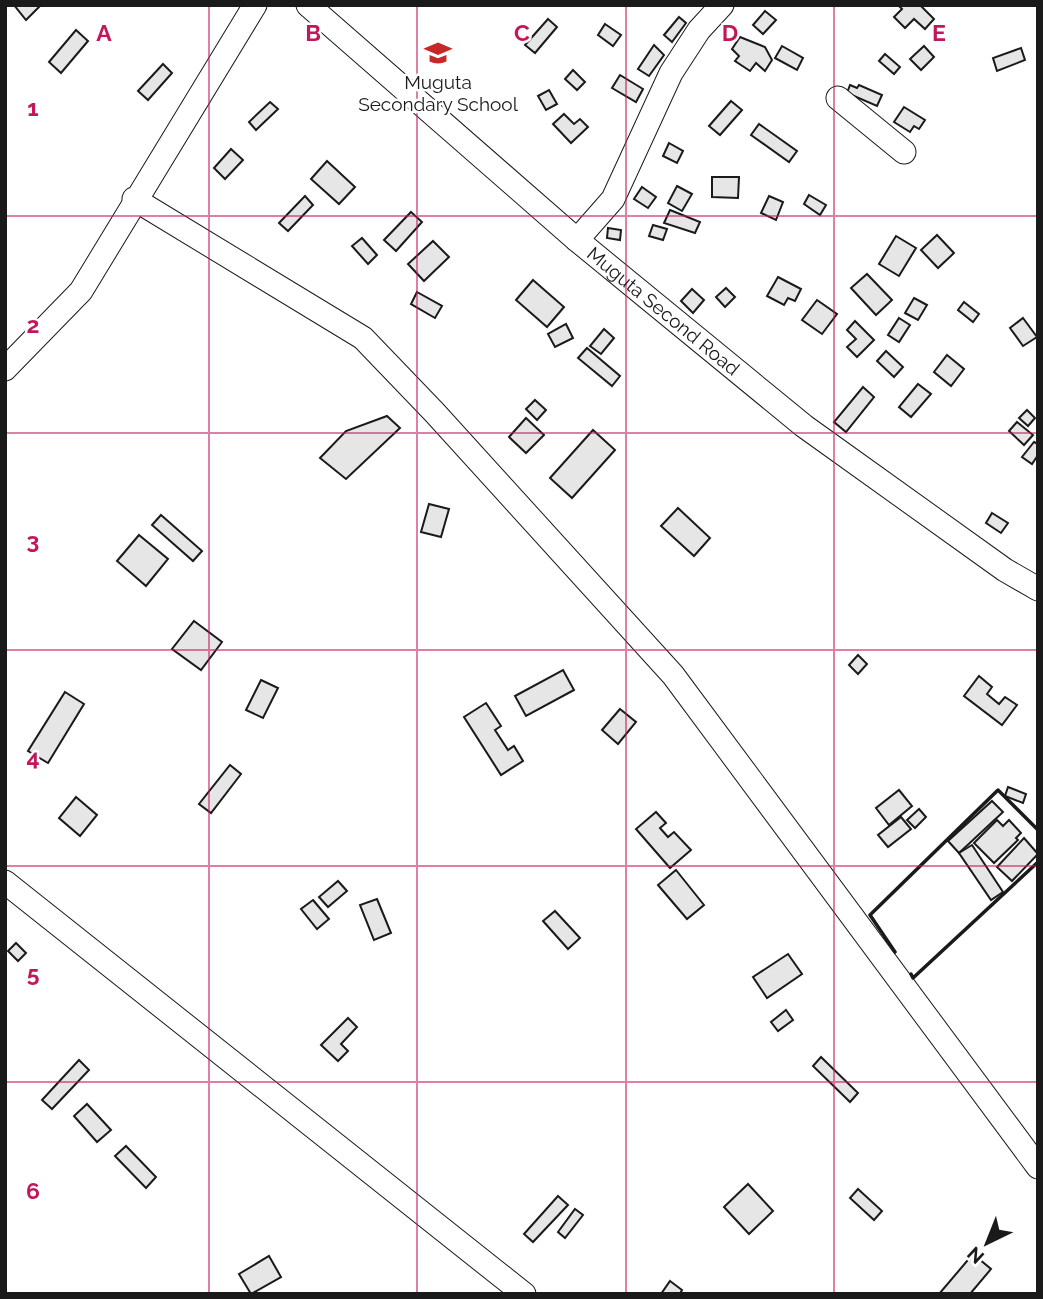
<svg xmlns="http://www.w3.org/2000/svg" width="1043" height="1299" font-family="Raleway,sans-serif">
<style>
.building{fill:#e6e6e6;stroke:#1a1a1a;stroke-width:2}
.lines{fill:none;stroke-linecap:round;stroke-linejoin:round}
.minor-casing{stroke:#1a1a1a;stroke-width:25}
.minor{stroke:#fff;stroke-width:23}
.wall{stroke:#1a1a1a;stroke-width:3.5}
.grid{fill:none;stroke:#c2185b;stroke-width:2;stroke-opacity:0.55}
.labels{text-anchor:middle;stroke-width:5;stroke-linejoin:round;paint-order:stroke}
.poi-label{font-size:19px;fill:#1a1a1a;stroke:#fff}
.street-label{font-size:19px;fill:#1a1a1a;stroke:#fff}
.grid-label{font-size:23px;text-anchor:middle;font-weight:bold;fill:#c2185b;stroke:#fff;stroke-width:5;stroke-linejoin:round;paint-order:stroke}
</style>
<rect width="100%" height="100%" fill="#fff"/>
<!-- building -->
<g class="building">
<path d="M14,5H41L26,20Z"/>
<path d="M898,5H920L934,19L925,29L914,19L905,28L894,17L902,9Z"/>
<path d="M765,11L776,20L763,34L753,25Z"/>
<path d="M679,17L686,23L672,42L664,35Z"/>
<path d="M548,19L557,27L535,53L525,45Z"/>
<path d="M605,24L621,35L613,46L598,35Z"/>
<path d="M76,30L88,41L61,73L49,62Z"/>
<path d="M740,37L765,47L772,60L765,71L756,63L750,71L735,61L739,56L732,49Z"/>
<path d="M654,45L664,55L649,76L638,69Z"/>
<path d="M782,46L803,58L797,70L775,58Z"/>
<path d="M924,46L934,57L921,70L910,59Z"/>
<path d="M1021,48L1025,60L997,71L993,58Z"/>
<path d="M885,54L900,67L894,74L879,61Z"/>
<path d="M163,64L172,73L148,100L138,91Z"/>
<path d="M573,70L585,82L577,90L565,79Z"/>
<path d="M620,75L643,89L636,102L612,88Z"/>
<path d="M850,85L857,88L859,85L882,95L877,106L847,93Z"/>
<path d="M549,90L557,104L546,110L538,96Z"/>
<path d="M731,101L742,110L720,135L709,126Z"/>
<path d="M270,102L278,109L256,130L249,122Z"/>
<path d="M904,107L925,120L919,129L914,126L910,132L894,122Z"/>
<path d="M564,114L574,124L580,119L588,127L571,143L553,124Z"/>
<path d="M759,124L797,151L789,162L751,135Z"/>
<path d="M669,143L683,151L677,163L663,156Z"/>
<path d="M231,149L243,160L225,179L214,168Z"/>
<path d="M327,161L355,187L339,204L311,179Z"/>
<path d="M712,177H739L738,198L712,197Z"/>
<path d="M677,186L692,194L682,211L668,203Z"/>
<path d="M642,187L656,197L648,208L634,199Z"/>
<path d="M809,195L826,205L820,215L804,204Z"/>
<path d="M305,196L313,205L288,231L279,223Z"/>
<path d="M769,196L783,202L776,220L761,213Z"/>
<path d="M670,210L700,222L695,233L664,223Z"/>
<path d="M411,212L422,222L396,251L384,240Z"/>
<path d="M653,225L667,229L663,240L649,236Z"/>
<path d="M608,228L621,230L620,240L607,238Z"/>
<path d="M937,235L954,253L938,268L921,250Z"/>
<path d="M896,236L916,248L899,276L879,264Z"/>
<path d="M362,238L377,255L368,264L352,246Z"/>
<path d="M433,241L449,257L424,281L408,264Z"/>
<path d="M867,274L892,300L876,315L851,288Z"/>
<path d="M778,277L801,289L795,301L788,298L784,305L767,296Z"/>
<path d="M533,280L564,307L547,327L516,300Z"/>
<path d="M726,288L735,297L725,307L716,297Z"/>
<path d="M692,289L704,300L693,313L681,301Z"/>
<path d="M417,292L442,306L435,318L411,304Z"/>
<path d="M914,298L927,305L918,320L905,313Z"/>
<path d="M817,300L837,314L822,334L802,320Z"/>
<path d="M964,302L979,314L973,322L958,310Z"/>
<path d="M899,318L910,325L899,342L888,335Z"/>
<path d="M1023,318L1037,337L1023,346L1010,328Z"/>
<path d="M855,321L874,340L857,357L847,347L856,339L847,330Z"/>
<path d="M566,324L573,338L555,347L548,334Z"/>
<path d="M604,329L614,338L601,354L590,346Z"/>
<path d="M587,348L620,376L612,386L578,358Z"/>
<path d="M886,351L903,367L894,377L877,361Z"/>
<path d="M947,355L964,369L951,386L934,372Z"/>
<path d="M918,384L931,394L911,417L899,407Z"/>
<path d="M863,387L874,397L846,432L834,422Z"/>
<path d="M535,400L546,410L537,420L526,409Z"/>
<path d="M1027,410L1035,418L1028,426L1019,418Z"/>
<path d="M387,416L400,428L346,479L320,458L346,431Z"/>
<path d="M526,418L544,435L526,453L509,437Z"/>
<path d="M1017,422L1033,435L1024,445L1009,431Z"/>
<path d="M593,430L615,450L572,498L550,478Z"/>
<path d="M1034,442L1038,444V455L1032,464L1022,457Z"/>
<path d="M429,504L449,509L441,537L421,532Z"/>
<path d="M678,508L710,538L694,556L661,526Z"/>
<path d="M992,513L1008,523L1001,533L986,523Z"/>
<path d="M161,515L202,551L193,561L152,525Z"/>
<path d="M139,535L168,559L146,586L117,561Z"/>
<path d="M194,621L222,642L201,670L172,649Z"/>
<path d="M858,655L867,664L858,674L849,665Z"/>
<path d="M563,670L574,690L526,716L515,696Z"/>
<path d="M979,676L992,687L987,694L999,704L1005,697L1017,705L1002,725L964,696Z"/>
<path d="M261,680L278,688L263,718L246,710Z"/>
<path d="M65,692L84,704L48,763L28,751Z"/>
<path d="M486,703L501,726L495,730L508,750L514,746L523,761L501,775L464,717Z"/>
<path d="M620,709L636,722L618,744L602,730Z"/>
<path d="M230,765L241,774L211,813L199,804Z"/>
<path d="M1008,787L1026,794L1023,803L1005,796Z"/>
<path d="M899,790L912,806L889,825L876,808Z"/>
<path d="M76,797L97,815L80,836L59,818Z"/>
<path d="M992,801L1003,812L959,853L948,841Z"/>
<path d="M919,809L926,817L915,828L907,820Z"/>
<path d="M656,812L666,823L660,828L668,837L674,832L691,850L670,868L636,829Z"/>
<path d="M901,817L911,829L888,847L878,835Z"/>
<path d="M997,820L1003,826L1009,820L1021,833L1016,838L1018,840L994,863L974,843Z"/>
<path d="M1024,838L1038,854L1012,881L997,867Z"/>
<path d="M972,845L1003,892L991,900L959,853Z"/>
<path d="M676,870L704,905L687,919L658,885Z"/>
<path d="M338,881L347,891L328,907L319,897Z"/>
<path d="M377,899L391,933L374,940L360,905Z"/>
<path d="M313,900L329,919L317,929L301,909Z"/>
<path d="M555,911L580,938L568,949L543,921Z"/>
<path d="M16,943L26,953L18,961L8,951Z"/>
<path d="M788,954L802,974L767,998L753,977Z"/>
<path d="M786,1010L793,1020L778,1031L771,1022Z"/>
<path d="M348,1018L357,1027L341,1044L348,1051L338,1061L321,1045Z"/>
<path d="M821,1057L858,1093L850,1102L813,1066Z"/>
<path d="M79,1060L89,1070L52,1109L42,1100Z"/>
<path d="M87,1104L111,1130L97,1142L74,1116Z"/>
<path d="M126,1146L156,1177L146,1188L115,1156Z"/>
<path d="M748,1184L773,1211L749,1234L724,1207Z"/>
<path d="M858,1189L882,1211L874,1220L850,1198Z"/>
<path d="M558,1196L568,1205L533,1242L524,1234Z"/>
<path d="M575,1209L583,1215L565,1238L558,1232Z"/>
<path d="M973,1254L991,1269L970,1294H939Z"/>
<path d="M269,1256L281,1277L251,1294L239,1274Z"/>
<path d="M670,1281L682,1290L680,1294H661Z"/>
</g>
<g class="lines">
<defs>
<g id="minor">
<path id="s1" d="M308,5L577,240L804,426L1005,570L1038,589"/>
<path d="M838,98L904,152"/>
<path d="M134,199L363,338L435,413L673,675L1038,1167"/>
<path d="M577,240L613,199L671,73L699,30L722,5"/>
<path d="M5,369L81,291L255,5"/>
<path d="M5,882L524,1294"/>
</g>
</defs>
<!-- minor casing -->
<use href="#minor" class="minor-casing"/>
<!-- minor -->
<use href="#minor" class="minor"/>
<!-- wall -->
<g class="wall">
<path d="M895,952L870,915L998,790L1038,830"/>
<path d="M911,974L913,978L1038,862"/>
</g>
</g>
<!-- grid -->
<path class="grid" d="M209,5V1294M417,5V1294M626,5V1294M834,5V1294M5,216H1038M5,433H1038M5,650H1038M5,866H1038M5,1082H1038"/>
<!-- icons -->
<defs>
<symbol id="school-bare" viewBox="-9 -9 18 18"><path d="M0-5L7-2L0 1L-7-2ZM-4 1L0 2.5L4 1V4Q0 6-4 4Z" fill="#c62828" stroke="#fff" stroke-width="2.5" paint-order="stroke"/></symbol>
</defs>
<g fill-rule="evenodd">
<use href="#school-bare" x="419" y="34" width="38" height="38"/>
</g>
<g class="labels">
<!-- poi labels -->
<g class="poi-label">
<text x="438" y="89">Muguta<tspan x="438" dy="22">Secondary School</tspan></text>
</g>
<!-- street labels -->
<g class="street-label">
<text dy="7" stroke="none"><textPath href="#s1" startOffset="469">Muguta Second Road</textPath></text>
</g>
</g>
<g class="grid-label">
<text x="104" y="41">A</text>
<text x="313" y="41">B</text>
<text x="522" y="41">C</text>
<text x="730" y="41">D</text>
<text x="939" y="41">E</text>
<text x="33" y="116">1</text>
<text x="33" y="333">2</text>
<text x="33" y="549">3</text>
<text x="33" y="766">4</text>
<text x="33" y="982">5</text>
<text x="33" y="1199">6</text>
</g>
<!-- border -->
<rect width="1043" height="1299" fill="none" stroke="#1a1a1a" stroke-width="14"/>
<!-- north arrow -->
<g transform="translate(987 1243) rotate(223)" stroke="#ffffff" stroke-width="5" paint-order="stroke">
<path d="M0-5L12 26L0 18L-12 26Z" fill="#1a1a1a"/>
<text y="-10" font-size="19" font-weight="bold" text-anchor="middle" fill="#1a1a1a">N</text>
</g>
</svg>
